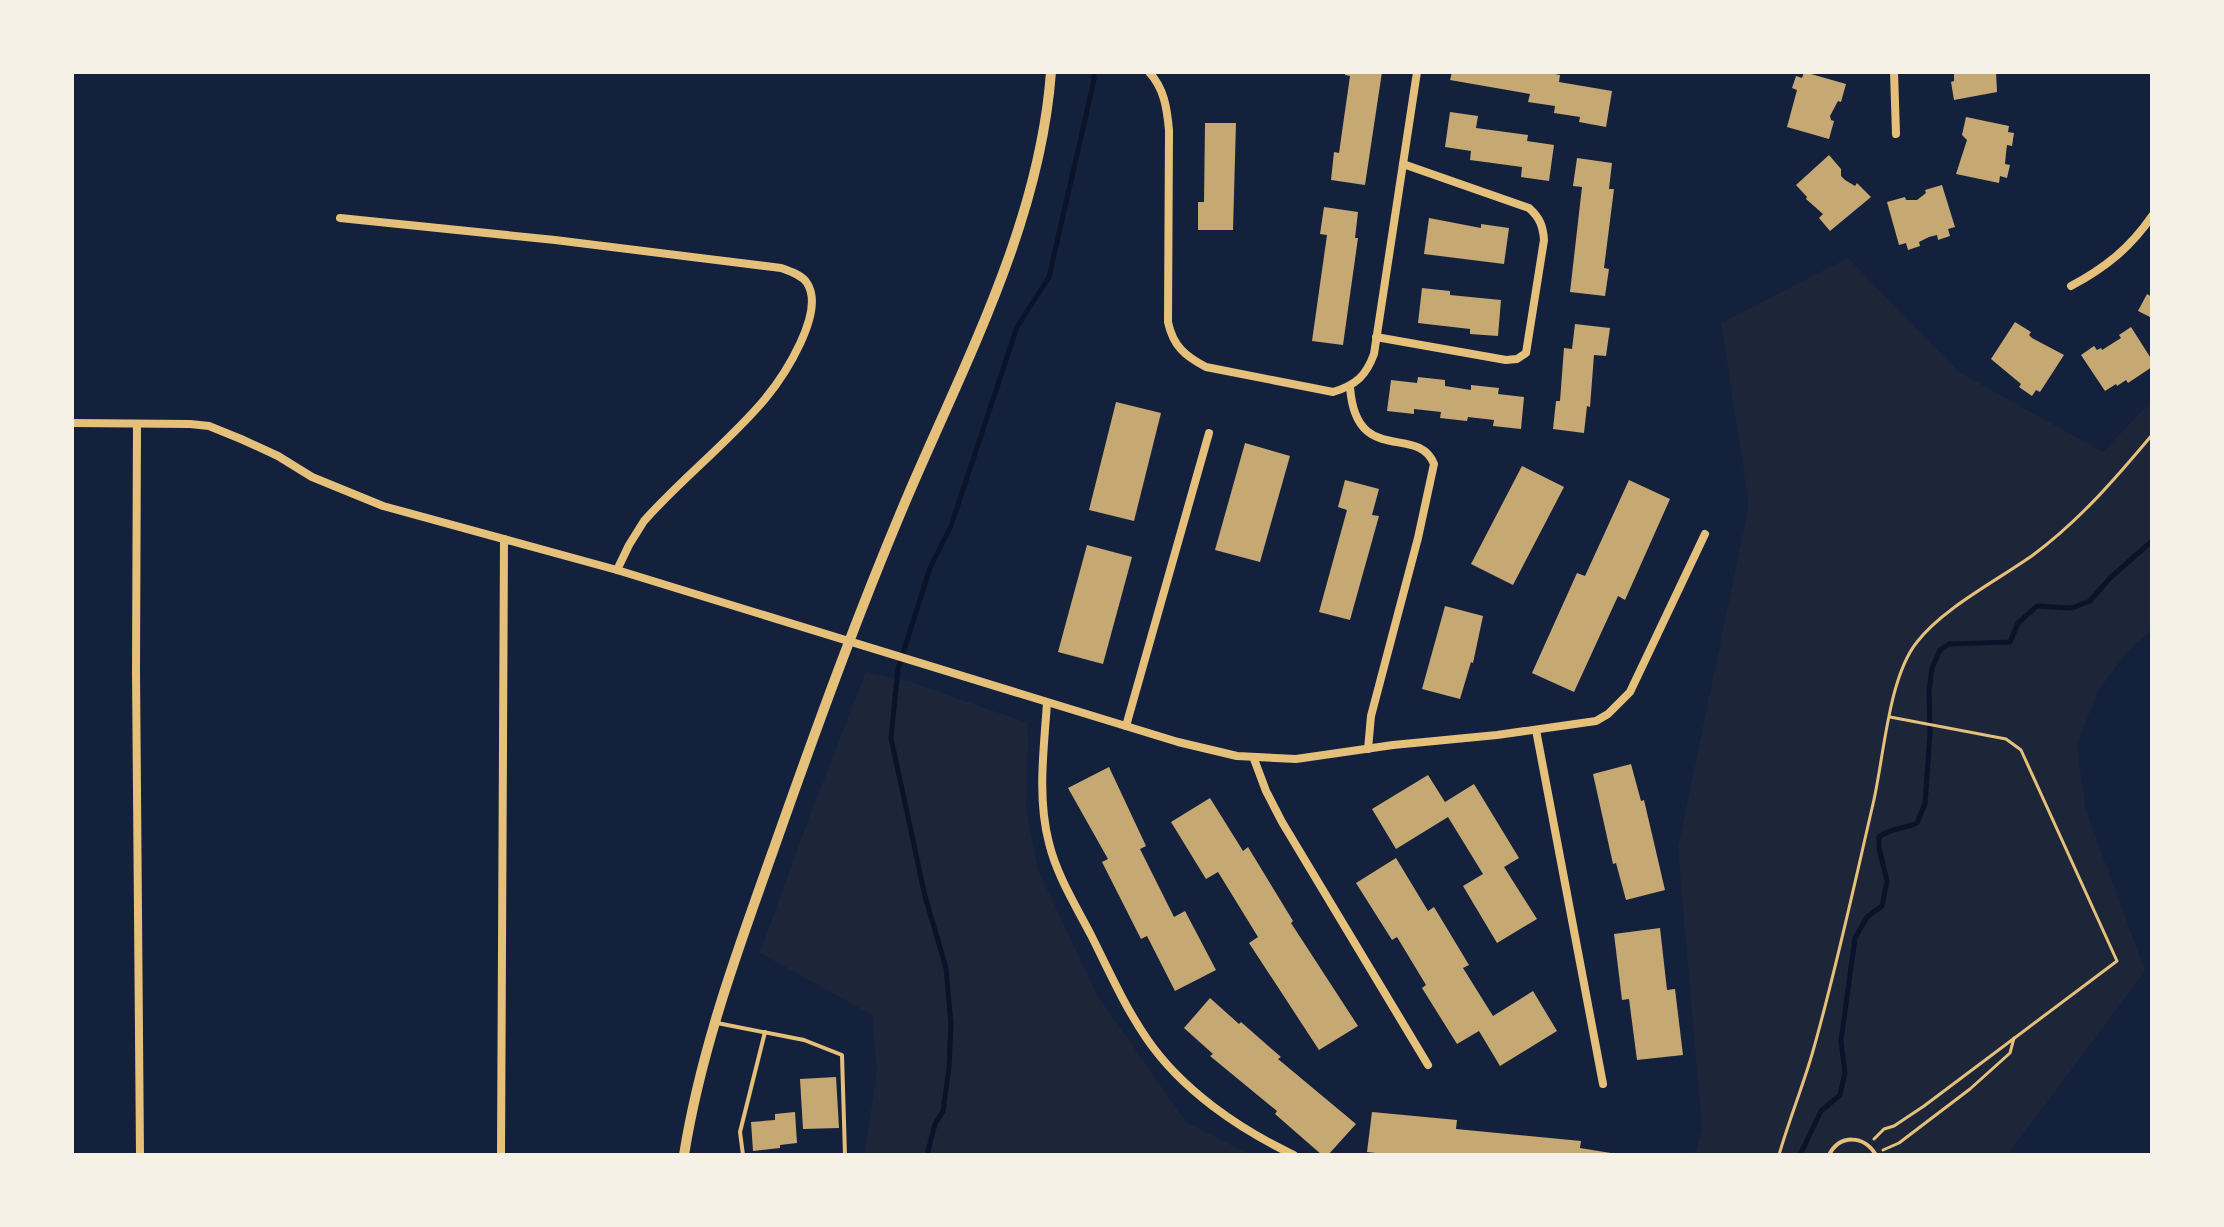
<svg xmlns="http://www.w3.org/2000/svg" width="2224" height="1227" font-family="'Asap Condensed',sans-serif">
<style>
.green{fill:#1d2539}
.lines{fill:none;stroke-linecap:round;stroke-linejoin:round}
.stream{stroke:#0b132b;stroke-width:5}
.building{fill:#c6a872}
.path{stroke:#e5c07b;stroke-width:3}
.service{stroke:#e5c07b;stroke-width:4}
.minor{stroke:#e5c07b;stroke-width:8}
.tertiary{stroke:#e5c07b;stroke-width:10}
</style>
<rect width="100%" height="100%" fill="#14213d"/>
<!-- green -->
<g class="green">
<path d="M1848,258L1959,372L2103,452L2152,400V629L2127,652L2098,691L2077,744L2085,808L2145,971L2007,1155H1695L1702,1128L1678,848L1749,504L1721,323Z"/>
<path d="M866,672L913,683L1028,723L1026,809L1038,870L1097,995L1186,1122L1251,1155H864L877,1072L872,1015L760,953L807,823Z"/>
</g>
<g class="lines">
<!-- stream -->
<g class="stream">
<path d="M927,1155L935,1124L943,1111L949,1068L951,1024L946,968L925,896L891,738L898,669L930,568L951,526L1017,327L1049,277L1094,80V72"/>
<path d="M1800,1155L1821,1111L1840,1095L1845,1073L1841,1041L1855,938L1867,917L1882,906L1887,881L1879,848V837C1890,828 1904,829 1917,823L1925,804L1930,733L1929,691L1932,668L1940,650L1949,644L2010,642L2018,623L2037,606L2072,608L2090,601L2110,578L2152,541"/>
</g>
</g>
<!-- building -->
<g class="building">
<path d="M1345,72H1382L1365,185L1331,180L1334,152L1339,153L1350,76L1345,75Z"/>
<path d="M1452,72H1545L1560,75L1559,82L1612,91L1606,127L1579,122L1580,117L1554,113L1555,106L1528,102L1530,94L1450,80Z"/>
<path d="M1804,72L1846,84L1841,102L1838,101L1830,116L1831,120L1834,121L1829,139L1787,127L1797,90L1792,88L1796,76L1802,78Z"/>
<path d="M1954,72H1996L1997,92L1954,100L1951,82L1954,81Z"/>
<path d="M1450,112L1478,116L1476,128L1528,135L1527,141L1554,145L1549,181L1521,177L1522,167L1470,160L1471,151L1445,147Z"/>
<path d="M1966,117L2009,126L2008,132L2014,133L2012,146L2007,145L2006,153L2005,164L2010,165L2007,178L2000,176L1999,183L1956,174L1967,140L1962,135Z"/>
<path d="M1205,123H1236L1233,230H1198V202H1204Z"/>
<path d="M1829,155L1841,169V176L1845,180L1855,186L1857,183L1871,197L1830,231L1819,218L1823,214L1806,199L1807,197L1796,185Z"/>
<path d="M1577,158L1612,163L1609,189H1614L1604,268L1609,269L1605,296L1570,292L1582,187L1573,186Z"/>
<path d="M1942,185L1955,227L1948,229L1950,236L1938,240L1937,235L1929,237L1919,242L1920,246L1908,250L1906,243L1899,245L1887,202L1905,197L1906,200H1917L1926,193L1925,190Z"/>
<path d="M1324,207L1358,212L1355,238H1358L1343,345L1312,341L1327,235L1320,234Z"/>
<path d="M1429,218L1481,228V224L1509,228L1504,264L1424,254Z"/>
<path d="M1422,288L1450,291V295L1501,300L1498,336L1470,334V329L1418,323Z"/>
<path d="M2147,294L2152,297V318L2138,311Z"/>
<path d="M2015,322L2031,332L2029,335L2032,338L2064,355L2040,392L2036,390L2032,396L2019,387L2021,384L1991,359Z"/>
<path d="M1575,324L1610,328L1606,356L1594,355L1590,407L1587,406L1584,433L1553,429L1556,401H1560L1564,348L1572,349Z"/>
<path d="M2131,327L2152,360V367L2128,383L2126,380L2117,386L2116,384L2105,391L2081,355L2094,346L2097,350L2101,348L2102,350L2121,338L2119,335Z"/>
<path d="M1418,377L1445,380V386L1471,390V385L1499,388L1498,394L1524,397L1521,429L1493,426L1494,420L1468,417L1467,421L1440,418L1441,412L1414,409V414L1387,411L1391,380L1417,383Z"/>
<path d="M1116,402L1161,413L1134,521L1089,510Z"/>
<path d="M1245,443L1290,456L1260,562L1215,550Z"/>
<path d="M1522,466L1564,487L1513,585L1471,564Z"/>
<path d="M1345,480L1379,489L1372,515L1379,516L1350,620L1319,612L1347,510L1338,507Z"/>
<path d="M1629,480L1670,499L1625,600L1618,596L1574,692L1532,673L1577,573L1585,576Z"/>
<path d="M1087,545L1132,557L1103,664L1058,652Z"/>
<path d="M1445,606L1483,616L1473,663L1471,662L1460,699L1422,689Z"/>
<path d="M1631,764L1641,801L1644,800L1665,890L1626,900L1616,863L1613,864L1593,774Z"/>
<path d="M1109,767L1146,846L1140,849L1174,917L1185,911L1216,970L1175,991L1147,936L1141,939L1102,862L1108,859L1068,788Z"/>
<path d="M1428,775L1445,802L1474,784L1519,858L1504,867L1537,919L1497,943L1463,886L1483,874L1448,817L1396,849L1372,809Z"/>
<path d="M1210,798L1243,851L1248,847L1293,921L1291,923L1358,1026L1319,1050L1249,943L1258,937L1218,872L1206,879L1171,822Z"/>
<path d="M1396,858L1428,911L1434,907L1469,965L1463,968L1493,1016L1533,991L1557,1031L1500,1066L1479,1031L1457,1044L1422,988L1426,985L1397,937L1392,940L1356,883Z"/>
<path d="M1660,928L1667,990L1675,989L1683,1055L1637,1060L1629,999L1622,1000L1614,934Z"/>
<path d="M1210,998L1239,1024L1241,1022L1281,1057L1278,1059L1356,1124L1328,1155H1322L1275,1114L1277,1111L1210,1056L1213,1054L1184,1028Z"/>
<path d="M836,1077L839,1128L803,1129L800,1079Z"/>
<path d="M795,1112L797,1143L780,1145V1148L753,1151L751,1122L775,1120V1114Z"/>
<path d="M1372,1112L1457,1120L1456,1129L1581,1141L1580,1148L1623,1155H1392L1367,1152Z"/>
</g>
<g class="lines">
<!-- path -->
<g class="path">
<path d="M1874,1139L1884,1129L1894,1126L1924,1106L2117,961L2021,750L2006,739L1890,717"/>
<path d="M1883,1150L1899,1143L1970,1089L2010,1053L2014,1038"/>
<path d="M1779,1155C1789,1120 1803,1086 1813,1051C1836,970 1854,886 1873,804C1884,758 1888,678 1917,642C1943,608 1998,580 2033,555C2080,520 2115,479 2152,435"/>
</g>
<!-- service -->
<g class="service">
<path d="M717,1023L804,1040L842,1055L845,1155"/>
<path d="M743,1155L740,1132L765,1032"/>
<path d="M1829,1155C1840,1134 1864,1135 1876,1155"/>
</g>
<!-- minor -->
<g class="minor">
<path d="M1149,72C1164,88 1167,108 1169,130L1168,322C1173,346 1185,356 1206,367L1333,392C1356,385 1366,376 1374,354L1417,72"/>
<path d="M1894,72L1896,134"/>
<path d="M340,218L555,240L781,268C790,271 802,275 807,283C826,312 784,376 765,399C728,443 682,478 644,521L629,545L617,570"/>
<path d="M2071,286C2105,268 2130,248 2152,216"/>
<path d="M1376,337L1506,360L1517,359L1526,353L1544,240C1543,226 1540,218 1529,208L1403,164"/>
<path d="M1350,387C1356,468 1418,423 1434,464L1418,538L1371,716L1368,749"/>
<path d="M72,423L190,424L209,426L241,439L278,456L312,477L383,506L617,570L1178,742L1237,756L1296,759L1393,745L1497,735L1596,721L1608,714L1630,692L1705,534"/>
<path d="M137,424L136,671L140,1155"/>
<path d="M1047,703C1044,748 1037,798 1049,843C1057,876 1076,906 1092,937C1109,971 1125,1007 1147,1039C1182,1090 1239,1129 1294,1155"/>
<path d="M1126,726L1209,433"/>
<path d="M1536,730L1603,1084"/>
<path d="M1254,759L1266,791L1282,822L1428,1065"/>
<path d="M501,1155L504,539"/>
</g>
<!-- tertiary -->
<path class="tertiary" d="M684,1155C701,1049 738,949 774,848C816,729 859,610 909,493C967,358 1040,221 1051,72"/>
</g>
<!-- border -->
<rect width="2224" height="1227" fill="none" stroke="#f6f1e7" stroke-width="148"/>
</svg>
